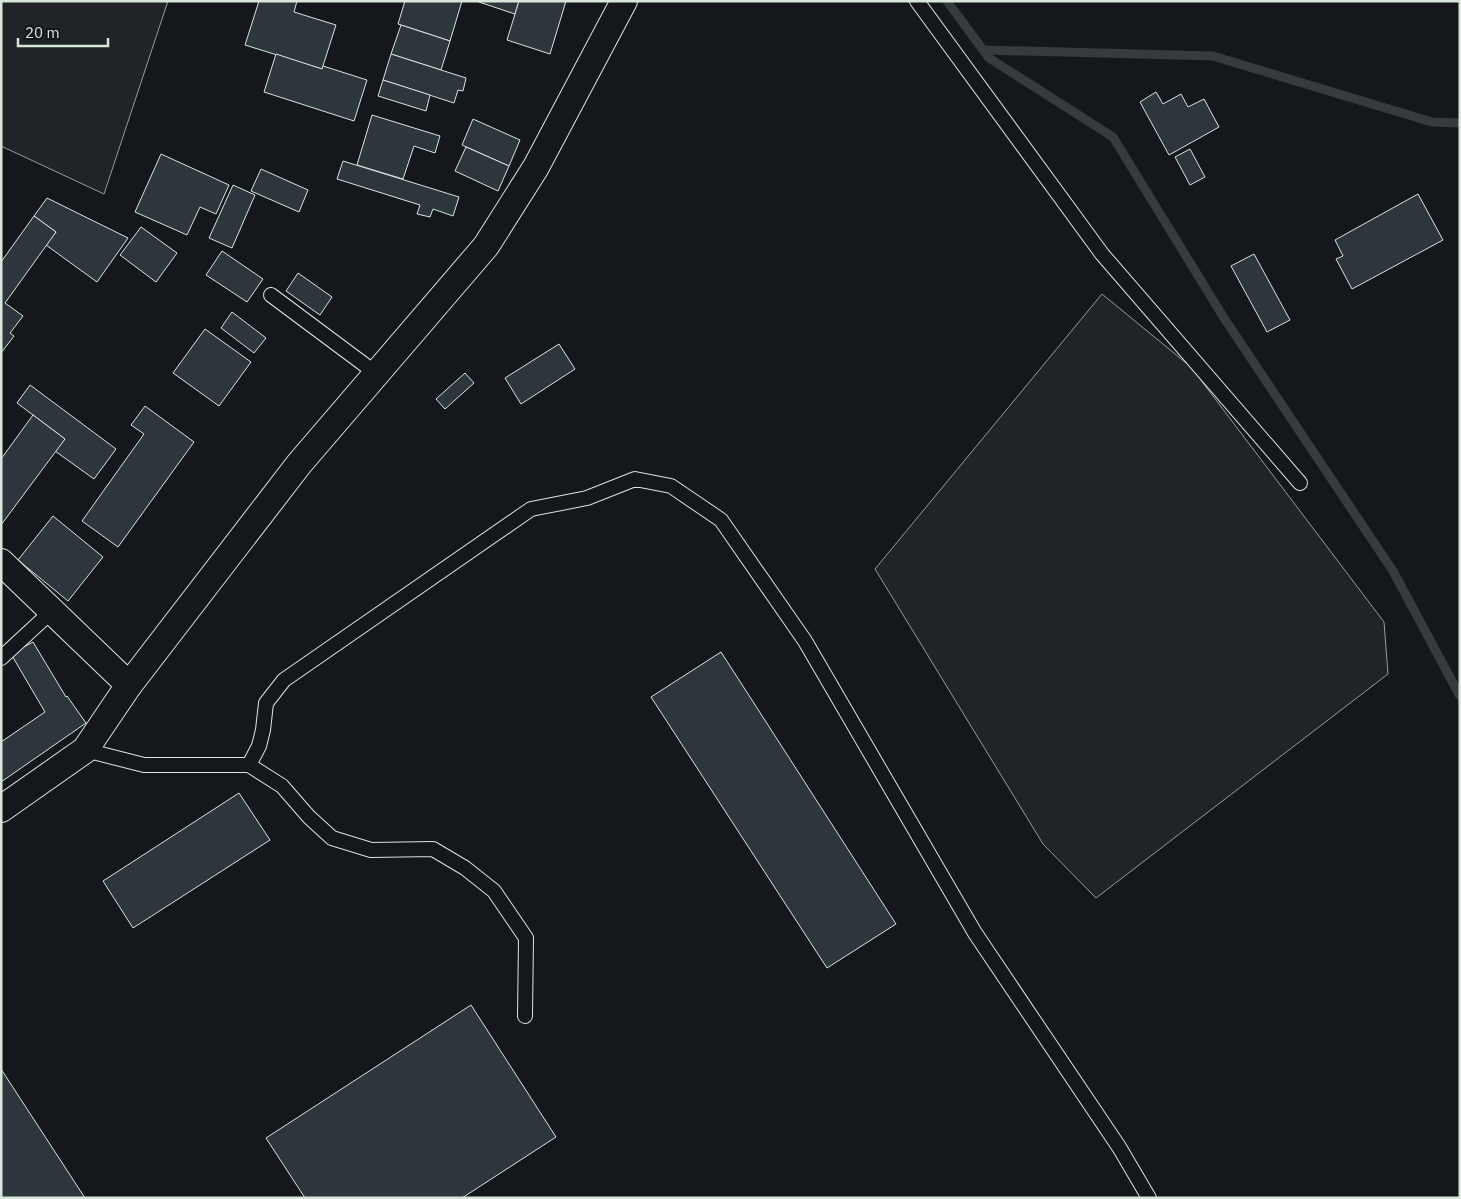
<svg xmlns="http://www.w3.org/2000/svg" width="1461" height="1199" font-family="'IBM Plex Sans',sans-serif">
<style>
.green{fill:#202428;stroke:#939e99}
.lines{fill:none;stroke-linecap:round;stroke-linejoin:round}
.stream{stroke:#363b3e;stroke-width:9}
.building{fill:#2c363c;stroke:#d8e6dc}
.lane-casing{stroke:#d8e6dc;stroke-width:16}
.street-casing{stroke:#d8e6dc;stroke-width:28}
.lane{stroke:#14181c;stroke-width:14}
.street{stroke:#14181c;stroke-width:26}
</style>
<rect width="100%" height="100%" fill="#14181c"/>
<!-- green -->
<g class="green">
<path d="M1,1H168L104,194L1,146Z"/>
<path d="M1102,294L1191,367L1384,622L1388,674L1096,898L1043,844L875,569Z"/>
</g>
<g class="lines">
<!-- stream -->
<g class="stream">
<path d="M947,1L989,58L1113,137L1224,318L1393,571L1460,696"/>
<path d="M983,50L1213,56L1432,122L1460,123"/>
</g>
</g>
<!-- building -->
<g class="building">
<path d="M259,1H297L294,12L336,25L322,69L245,45Z"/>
<path d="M405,1H462L450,41L398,24Z"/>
<path d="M476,1H519L515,14Z"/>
<path d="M519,1H566L550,54L507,40Z"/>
<path d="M401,25L450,41L441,70L391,54Z"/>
<path d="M276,54L322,69L323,66L367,80L354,121L264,92Z"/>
<path d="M391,54L466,78L463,91L458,90L454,103L383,80Z"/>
<path d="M383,80L430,95L426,111L378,96Z"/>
<path d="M1156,92L1163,104L1181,94L1188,107L1204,99L1219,127L1169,155L1140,102Z"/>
<path d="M372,115L440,136L435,153L414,146L403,179L357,165Z"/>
<path d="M473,119L520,140L509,166L462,145Z"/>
<path d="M466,147L509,166L498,191L455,171Z"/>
<path d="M1190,149L1205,177L1190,185L1175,157Z"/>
<path d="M161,154L229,185L216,214L200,207L187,235L135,212Z"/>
<path d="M343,161L459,197L453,216L433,209L430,217L417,214L420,205L337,179Z"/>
<path d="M261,169L308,190L299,212L251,191Z"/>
<path d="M233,185L255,195L232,248L209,238Z"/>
<path d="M1418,194L1443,240L1352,289L1336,259L1343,256L1335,240Z"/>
<path d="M47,198L128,238L97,282L46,245L56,232L34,216Z"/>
<path d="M34,216L56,232L5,303L23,316L10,333L14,336L1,353V262Z"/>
<path d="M141,227L177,253L156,282L120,255Z"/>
<path d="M222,251L263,279L247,302L206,275Z"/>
<path d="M1254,254L1290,320L1267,332L1231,266Z"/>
<path d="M298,273L332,297L320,315L286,291Z"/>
<path d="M232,312L266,338L254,353L221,328Z"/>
<path d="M205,329L251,362L219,406L173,373Z"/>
<path d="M559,344L575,369L521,404L505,378Z"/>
<path d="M465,373L474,383L445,409L436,399Z"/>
<path d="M30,385L116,449L94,479L55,451L65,439L17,403Z"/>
<path d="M145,406L194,442L118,547L82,521L144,434L131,425Z"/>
<path d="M33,415L65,439L1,525V459Z"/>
<path d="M53,516L103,557L68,601L18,560Z"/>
<path d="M33,642L66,697L67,696L86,723L1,782V742L45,712L11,654Z"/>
<path d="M721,652L896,924L827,968L651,697Z"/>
<path d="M239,793L270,840L133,928L103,881Z"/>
<path d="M471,1005L556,1137L462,1198H305L266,1138Z"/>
<path d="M1,1069L85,1198H1Z"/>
</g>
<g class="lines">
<defs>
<g id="lane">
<path d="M917,1L1102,254L1300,483"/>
<path d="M271,295L377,374"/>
<path d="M1,658L52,611"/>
<path d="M85,750L144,765H249L282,786L309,817L332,838L371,850L433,849L465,868L494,891L526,938L525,1016"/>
<path d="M249,765L259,746L263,730L266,703L284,680L531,509L587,498L635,479L671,486L721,520L805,641L975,933L1119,1147L1149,1198"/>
</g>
<g id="street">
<path d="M1,562L129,685"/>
<path d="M1,809L85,750L129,685L299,464L486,246L536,167L624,1"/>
</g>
</defs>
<!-- lane casing -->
<use href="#lane" class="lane-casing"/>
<!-- street casing -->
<use href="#street" class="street-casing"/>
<!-- lane -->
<use href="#lane" class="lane"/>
<!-- street -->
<use href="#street" class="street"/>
</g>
<!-- border -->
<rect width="1461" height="1199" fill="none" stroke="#d8e6dc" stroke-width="5"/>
<!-- scale -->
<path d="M18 38v8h90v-8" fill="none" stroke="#d8e6dc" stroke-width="2.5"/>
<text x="25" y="38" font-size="15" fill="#d8e6dc" stroke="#14181c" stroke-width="4" paint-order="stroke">20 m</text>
</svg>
